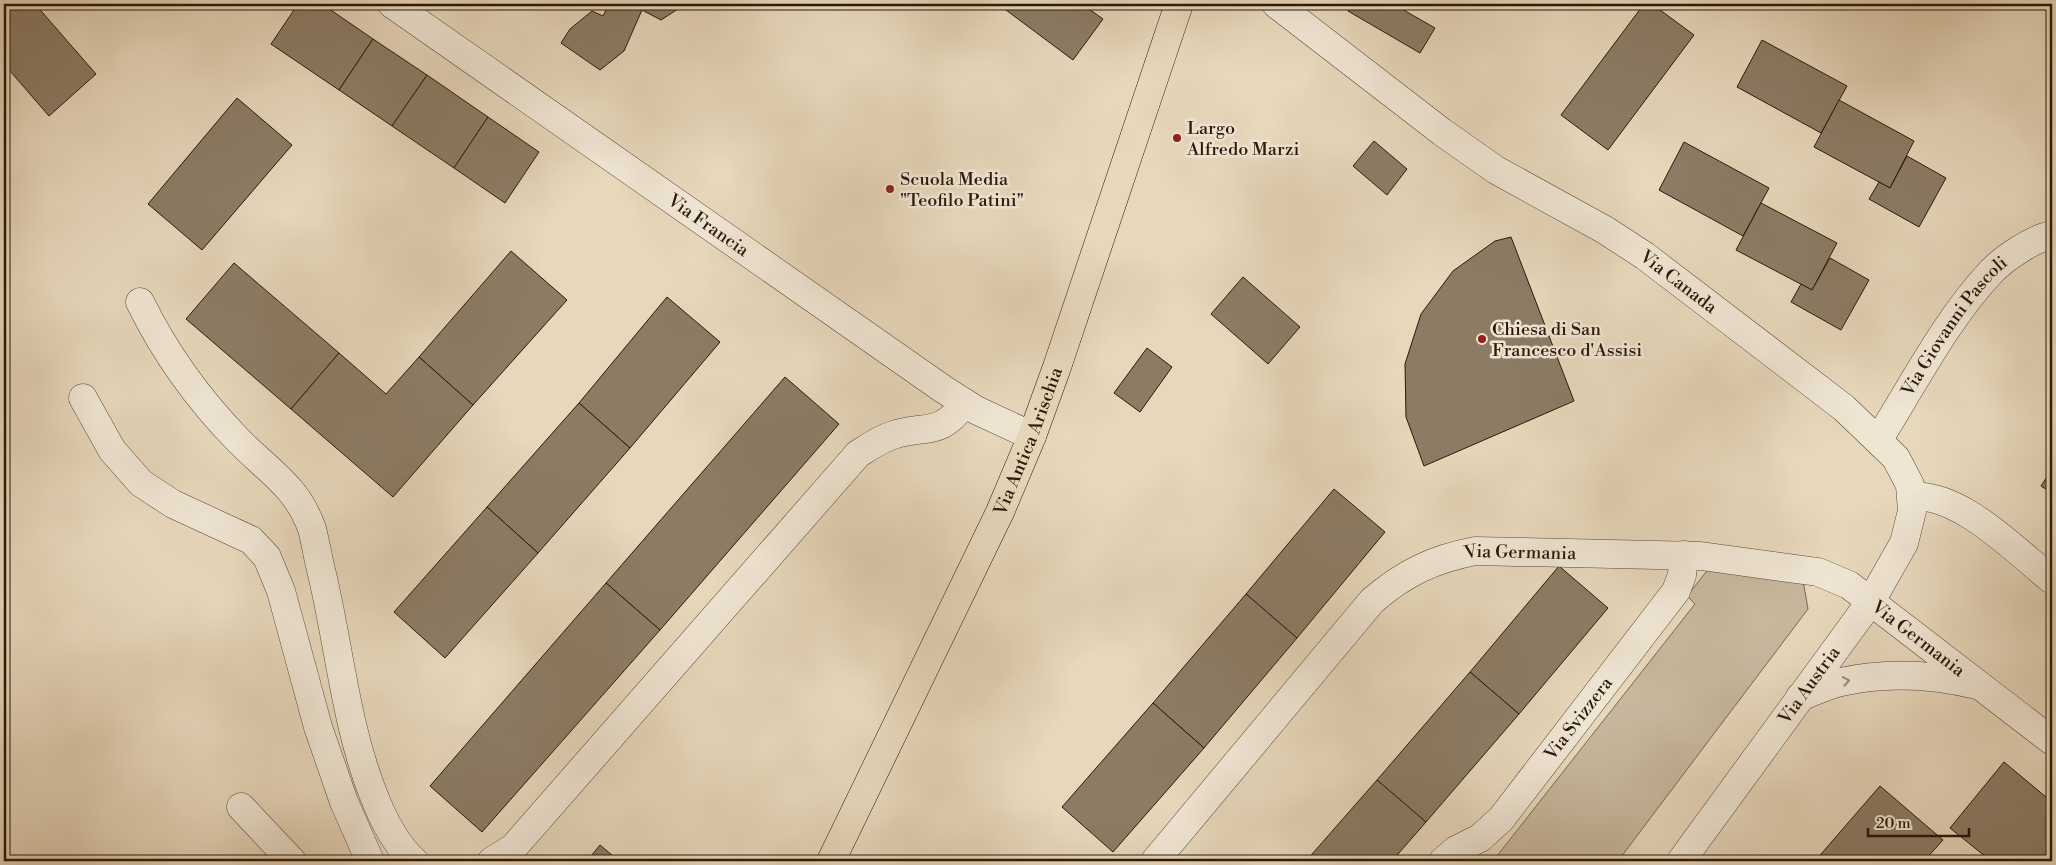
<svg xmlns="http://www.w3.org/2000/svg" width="2056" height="865" font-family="'Libre Bodoni',serif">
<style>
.green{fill:#c7b79d;stroke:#786853}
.building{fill:#8c7c66;stroke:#291909}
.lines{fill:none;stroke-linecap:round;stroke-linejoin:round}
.minor-casing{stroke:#584836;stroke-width:29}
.major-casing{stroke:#291909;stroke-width:29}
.minor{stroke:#efe5d3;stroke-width:28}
.major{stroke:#e7d7bb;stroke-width:28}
.oneway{stroke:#968978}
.poi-dot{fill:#8f2418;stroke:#efe5d3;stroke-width:2}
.labels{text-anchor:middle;stroke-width:5;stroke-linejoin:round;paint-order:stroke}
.poi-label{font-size:18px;fill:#291909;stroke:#efe5d3;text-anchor:start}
.street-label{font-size:18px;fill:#291909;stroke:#efe5d3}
</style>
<rect width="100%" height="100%" fill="#e7d7bb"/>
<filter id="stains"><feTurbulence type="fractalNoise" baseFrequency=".004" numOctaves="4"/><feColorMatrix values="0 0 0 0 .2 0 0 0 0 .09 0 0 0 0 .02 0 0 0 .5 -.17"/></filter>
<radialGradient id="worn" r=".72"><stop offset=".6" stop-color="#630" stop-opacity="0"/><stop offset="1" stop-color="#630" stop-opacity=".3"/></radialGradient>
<!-- green -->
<path class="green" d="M1710,567L1801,569L1808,609L1618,861H1493L1695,604L1687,596Z"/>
<!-- building -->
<g class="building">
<path d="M4,4H35L96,74L49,116L4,64Z"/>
<path d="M298,4H322L373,39L339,90L271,44Z"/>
<path d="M609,4H680L678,9L661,20L642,10L624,51L600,70L561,43L570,29L592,11L603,16Z"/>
<path d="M998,4H1082L1103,19L1073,60Z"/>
<path d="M1352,4H1393L1435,28L1420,53L1348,11Z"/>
<path d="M1644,4H1652L1694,35L1608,150L1561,115Z"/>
<path d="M373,39L427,75L392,126L339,90Z"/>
<path d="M1762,40L1847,86L1821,133L1737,87Z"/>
<path d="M427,75L488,117L454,168L392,126Z"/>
<path d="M237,98L292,145L202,250L148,204Z"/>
<path d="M1839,100L1914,141L1890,188L1814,147Z"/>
<path d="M488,117L539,152L505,203L454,168Z"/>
<path d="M1374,141L1407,169L1387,195L1353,166Z"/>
<path d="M1684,142L1769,188L1743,236L1659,190Z"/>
<path d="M1907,156L1946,178L1919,227L1869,199L1879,182L1890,188Z"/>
<path d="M1761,203L1837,243L1812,290L1736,250Z"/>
<path d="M1511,237L1574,401L1424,466L1406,417L1405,364L1421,314L1453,271L1495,241Z"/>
<path d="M511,251L567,300L473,405L419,357Z"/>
<path d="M1830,258L1869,280L1841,330L1791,302L1801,284L1812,290Z"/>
<path d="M234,263L339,353L291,409L186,319Z"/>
<path d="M1243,277L1300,327L1268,364L1211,314Z"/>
<path d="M667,297L720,342L630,448L579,403Z"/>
<path d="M1147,348L1172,367L1140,412L1114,393Z"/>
<path d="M339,353L386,394L419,357L473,405L393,497L291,409Z"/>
<path d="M785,377L839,424L660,630L606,583Z"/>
<path d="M579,403L630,448L538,553L487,507Z"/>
<path d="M2052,469V493L2041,486Z"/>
<path d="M1334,489L1385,532L1297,638L1246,594Z"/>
<path d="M487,507L538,553L445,658L394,612Z"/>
<path d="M1559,566L1608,608L1519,714L1470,672Z"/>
<path d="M606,583L660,630L482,832L430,786Z"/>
<path d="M1246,594L1297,638L1204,748L1153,703Z"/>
<path d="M1470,672L1519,714L1426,822L1377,780Z"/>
<path d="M1153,703L1204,748L1113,852L1062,807Z"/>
<path d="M2004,762L2052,802V861H1991L1950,828Z"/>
<path d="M1377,780L1426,822L1392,861H1306Z"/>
<path d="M1880,786L1943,840L1924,861H1815Z"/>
<path d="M600,845L619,861H587Z"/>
</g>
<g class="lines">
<defs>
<g id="minor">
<path id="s1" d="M392,4L943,389L976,410L1032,436"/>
<path id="s2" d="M1276,4L1442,132L1496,170L1605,230L1645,256L1844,408L1896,458L1910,485L1912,511L1904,543L1871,601L1681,861"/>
<path d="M140,302C165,353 199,400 238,440C268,471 297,486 312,529C316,544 318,559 322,574C340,650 346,729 376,801C385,823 396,845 414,861"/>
<path d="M83,398L112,450L141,483L173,504L251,540L267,557L281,591L318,727L344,802L370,861"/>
<path id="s3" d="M1879,439C1912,386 1948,317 1991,272C2004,258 2034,238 2052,235"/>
<path d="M1913,497C1959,492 2017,552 2052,580"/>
<path d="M1800,697C1813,692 1827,685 1841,682C1886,672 1931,674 1976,685"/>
<path d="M241,807L292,861"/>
<path d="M492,861L513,848L858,454C869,447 880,439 893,435C928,424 938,438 965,403"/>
<path id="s4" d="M1155,861L1372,601C1404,573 1434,559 1475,551L1701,556L1818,572L1849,585L2052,741"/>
<path id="s5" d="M1443,861L1456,850L1480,838L1501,819L1676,591L1682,575L1684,555"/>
</g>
<g id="major">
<path id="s6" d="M831,861L1000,512L1032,436L1057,367L1179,4"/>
</g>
</defs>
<!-- minor casing -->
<use href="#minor" class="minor-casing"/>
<!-- major casing -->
<use href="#major" class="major-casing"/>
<!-- minor -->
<use href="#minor" class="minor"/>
<!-- major -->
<use href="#major" class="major"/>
</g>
<!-- one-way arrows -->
<defs><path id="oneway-chevron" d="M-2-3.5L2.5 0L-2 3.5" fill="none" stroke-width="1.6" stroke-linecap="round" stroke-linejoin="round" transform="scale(1.25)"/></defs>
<use class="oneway" href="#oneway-chevron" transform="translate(1846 681) rotate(-10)"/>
<!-- markers -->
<g class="poi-dot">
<circle cx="1177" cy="138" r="5"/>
<circle cx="890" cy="189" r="5"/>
<circle cx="1482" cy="339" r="5"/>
</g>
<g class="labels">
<!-- poi labels -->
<g class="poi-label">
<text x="1187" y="134">Largo<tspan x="1187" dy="21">Alfredo Marzi</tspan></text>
<text x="900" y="185">Scuola Media<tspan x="900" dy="21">"Teofilo Patini"</tspan></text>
<text x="1492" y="335">Chiesa di San<tspan x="1492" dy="21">Francesco d'Assisi</tspan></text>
</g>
<!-- street labels -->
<g class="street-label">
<text dy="6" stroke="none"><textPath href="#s1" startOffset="386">Via Francia</textPath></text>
<text dy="6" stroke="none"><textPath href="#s2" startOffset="490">Via Canada</textPath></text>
<text dy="6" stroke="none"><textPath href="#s3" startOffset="136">Via Giovanni Pascoli</textPath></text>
<text dy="6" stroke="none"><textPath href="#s6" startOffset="464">Via Antica Arischia</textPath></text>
<text dy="6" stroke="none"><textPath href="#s4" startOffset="500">Via Germania</textPath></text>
<text dy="6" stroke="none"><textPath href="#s4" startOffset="920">Via Germania</textPath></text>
<text transform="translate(1809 685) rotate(-54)" y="6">Via Austria</text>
<text dy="6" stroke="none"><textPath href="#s5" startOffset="199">Via Svizzera</textPath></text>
</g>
</g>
<!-- margin -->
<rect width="2056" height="865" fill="none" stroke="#e7d7bb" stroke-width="20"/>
<rect x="5" y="5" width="2046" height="855" fill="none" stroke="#291909" stroke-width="2.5"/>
<rect x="10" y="10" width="2036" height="845" fill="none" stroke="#291909"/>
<!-- scale -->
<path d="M1868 828v8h101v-8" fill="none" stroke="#291909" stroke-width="2.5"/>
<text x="1876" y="828" font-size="15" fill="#291909" stroke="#efe5d3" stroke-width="4" paint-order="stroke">20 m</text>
<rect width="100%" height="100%" filter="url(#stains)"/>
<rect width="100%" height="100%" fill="url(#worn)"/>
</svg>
